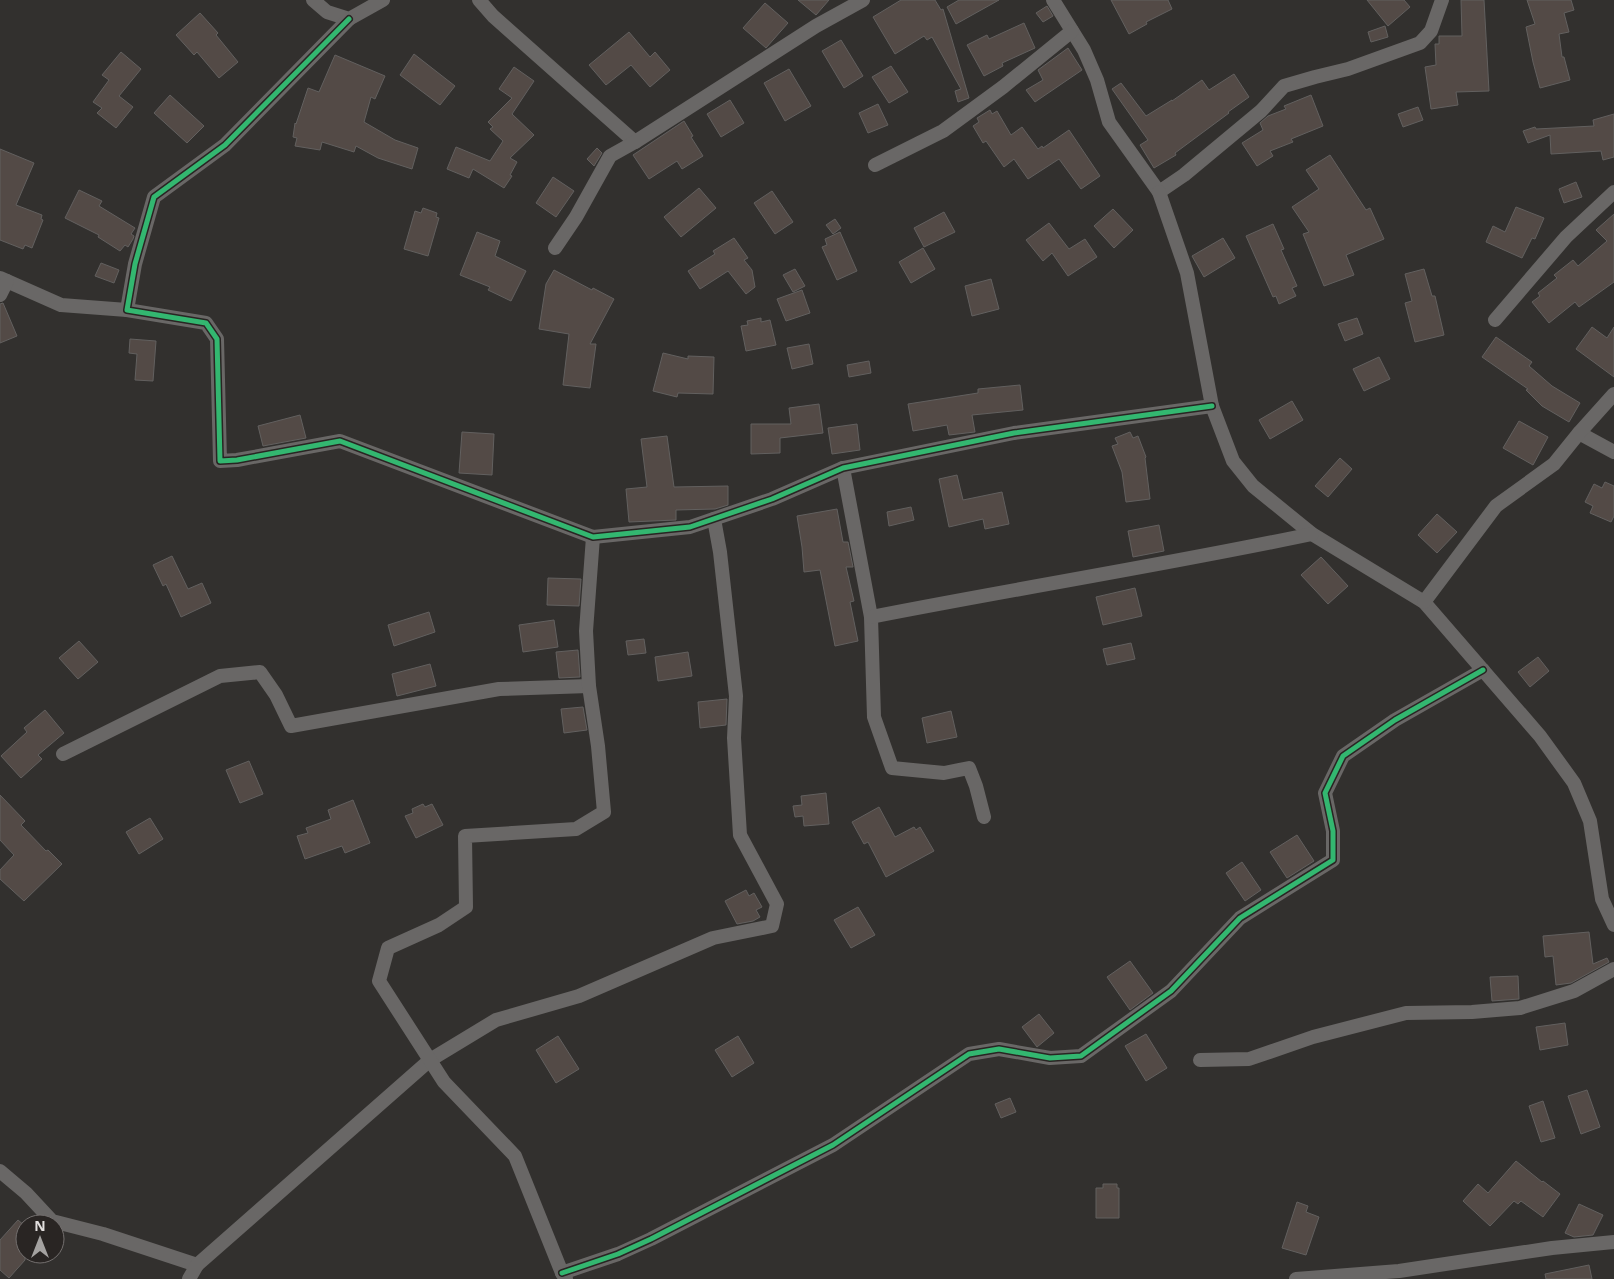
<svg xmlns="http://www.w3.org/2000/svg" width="1614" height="1279" font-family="'Open Sans',sans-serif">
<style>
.building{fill:#534a46;stroke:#62605f}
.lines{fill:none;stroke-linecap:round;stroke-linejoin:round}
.minor{stroke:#696766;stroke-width:14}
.cycleway-casing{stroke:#292523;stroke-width:8}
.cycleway{stroke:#33b770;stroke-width:5}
</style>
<rect width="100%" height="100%" fill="#32302e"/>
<!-- building -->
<g class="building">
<path d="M798,0H829L816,15Z"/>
<path d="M901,0H935L941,10L943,9L969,98L958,102L955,91L961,89L932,37L927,40L924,36L895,54L873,17Z"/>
<path d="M959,0H999L956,24L947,7Z"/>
<path d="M1111,0H1168L1172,9L1146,22L1147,24L1129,34Z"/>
<path d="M1367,0H1404L1410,7L1388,26Z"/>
<path d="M1461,0H1484L1489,91L1456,92L1458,105L1431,109L1425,67L1436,65L1435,44H1439V36H1462Z"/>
<path d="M1527,0H1571L1574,10L1564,13L1569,32L1559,34L1562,57H1564L1570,80L1540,88L1533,62L1526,27L1535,24Z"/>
<path d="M765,3L788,23L766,48L743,28Z"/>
<path d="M1047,6L1053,16L1043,22L1036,13Z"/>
<path d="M200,13L218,33L216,35L238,62L219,78L197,52L194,55L176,35Z"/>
<path d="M1024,23L1035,48L1002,63L1003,66L984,76L967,45L987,35L989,39Z"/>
<path d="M1385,26L1388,37L1371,42L1368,32Z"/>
<path d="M629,32L650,57L655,52L670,70L650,87L631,65L606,85L589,65Z"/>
<path d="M841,40L863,76L844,88L822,51Z"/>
<path d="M1068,48L1082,70L1035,102L1026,90L1043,80L1038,70Z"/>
<path d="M121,52L141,69L119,96L133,107L116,128L97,113L102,108L93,102L109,80L102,75Z"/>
<path d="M414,54L455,86L440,105L400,75Z"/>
<path d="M335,55L385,76L375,99L371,97L364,122L395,140L418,148L412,169L378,158L356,146L354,152L322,142L320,150L295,146L297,138L293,137L295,123L296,124L308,88L319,92Z"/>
<path d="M891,66L908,92L889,103L872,77Z"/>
<path d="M514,67L534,81L512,114L534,135L510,158L517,162L510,175L512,176L504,188L473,169L469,178L447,169L456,147L490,161L503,141L490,129L493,127L488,122L512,98L499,89Z"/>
<path d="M789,69L811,106L785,121L764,83Z"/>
<path d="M1234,74L1249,97L1228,112L1229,113L1175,153L1176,155L1154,168L1140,145L1148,140L1112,89L1121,83L1146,116L1172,100V101L1202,80L1209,90Z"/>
<path d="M170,95L204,126L187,143L154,113Z"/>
<path d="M1311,95L1323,126L1291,139L1293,142L1270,151L1273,156L1257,166L1242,143L1263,130L1260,123L1268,116L1286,109L1284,106Z"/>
<path d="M730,100L744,123L721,137L707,114Z"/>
<path d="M878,104L888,125L868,133L859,113Z"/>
<path d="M1418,107L1423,120L1403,127L1398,114Z"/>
<path d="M990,110L992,114L997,111L1011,135L1022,127L1038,149L1042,146L1043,148L1069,130L1100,176L1081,189L1059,159L1028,179L1014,159L1004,167L986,141L983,143L973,126L979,122L977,118Z"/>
<path d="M1614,114V157L1603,160L1601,151L1551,154L1550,135L1528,143L1523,131L1535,127L1536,129L1594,126L1593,120Z"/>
<path d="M684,121L693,136L691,137L703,156L682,169L677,161L649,179L633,155Z"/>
<path d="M597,148L602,153L594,166L587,159Z"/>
<path d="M0,149L34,163L16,205L42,215L41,219L43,220L32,248L25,245L23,249L0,240Z"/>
<path d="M1330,155L1366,210L1370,208L1384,239L1346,255L1354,275L1324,286L1303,234L1309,232L1292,207L1319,189L1306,170Z"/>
<path d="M553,177L574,191L556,217L536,203Z"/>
<path d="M1576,182L1582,197L1564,203L1559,189Z"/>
<path d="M699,188L716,208L681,237L664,217Z"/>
<path d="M79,190L102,201L99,206L135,228L131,234L134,236L133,239L128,247L125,245L120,251L98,237L99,235L65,218Z"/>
<path d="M772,191L793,222L775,234L754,203Z"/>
<path d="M1516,207L1544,218L1535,239L1532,238L1522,258L1486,242L1493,226L1505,232Z"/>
<path d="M423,208L437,213L436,217L439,218L428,256L404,249L415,211L421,213Z"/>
<path d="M1113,209L1133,230L1114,248L1094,226Z"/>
<path d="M944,212L955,232L924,247L914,228Z"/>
<path d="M1614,214V282L1579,307L1575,302L1549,323L1532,302L1540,296L1538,293L1557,278L1554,275L1573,260L1578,266L1607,241L1596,230Z"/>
<path d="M835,219L841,228L833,234L826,225Z"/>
<path d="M1049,223L1069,249L1085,239L1097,257L1068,276L1052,253L1043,261L1026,240Z"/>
<path d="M1273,224L1284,249L1281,250L1297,286L1292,288L1296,296L1279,304L1276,296L1273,297L1246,236Z"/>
<path d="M477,232L500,241L495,256L526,271L511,301L488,290L490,287L460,275Z"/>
<path d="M840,232L857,271L837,280L822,247L827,245L825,239Z"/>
<path d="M734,238L748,258L744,260L752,270L755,287L746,294L728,271L700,289L688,271L715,254L713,251Z"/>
<path d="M1223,238L1235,258L1204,277L1192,256Z"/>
<path d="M923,248L935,269L911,283L899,262Z"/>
<path d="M101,263L119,270L114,283L95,276Z"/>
<path d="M795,269L805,286L793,292L783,275Z"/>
<path d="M1424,269L1432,296H1435L1444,335L1415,342L1405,303L1412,301L1405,274Z"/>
<path d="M554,270L592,290L593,288L614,299L590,344H596L590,388L563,385L569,334L539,329L546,284Z"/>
<path d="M991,279L999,309L972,316L965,286Z"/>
<path d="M802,290L810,313L786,321L777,299Z"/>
<path d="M3,303L17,336L0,343V304Z"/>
<path d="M761,318V322L770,320L776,345L746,351L741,326L748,325L747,321Z"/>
<path d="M1357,318L1363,334L1345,341L1338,324Z"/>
<path d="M1592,327L1607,338L1614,327V377L1576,349Z"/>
<path d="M1496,337L1532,362L1529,366L1552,386L1580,403L1569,422L1542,406L1526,390L1528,389L1482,357Z"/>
<path d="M130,339L156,341L153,381L135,380L137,354L129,353Z"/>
<path d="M809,344L813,364L792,369L787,348Z"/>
<path d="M663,353L688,359V356L714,357L713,394L678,393L677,397L653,391Z"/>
<path d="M1379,357L1390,379L1364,391L1353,369Z"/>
<path d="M869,361L871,373L849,377L847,365Z"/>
<path d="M1020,385L1023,410L972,415L975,432L949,435L947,425L913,431L908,404L978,393V389Z"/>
<path d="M1292,401L1303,420L1270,439L1259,420Z"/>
<path d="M819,404L823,433L780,438V453L751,454V424H791L789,408Z"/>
<path d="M300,415L306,438L263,446L258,426Z"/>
<path d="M1519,421L1548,437L1533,465L1503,448Z"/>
<path d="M857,424L860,450L832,454L828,428Z"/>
<path d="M462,432L494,434L492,475L459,473Z"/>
<path d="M1130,432L1133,438L1138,436L1146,457L1145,458L1150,499L1126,502L1122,472L1112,446L1118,444L1115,438Z"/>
<path d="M667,436L674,487L728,486V505L715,509L676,510V520L629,522L626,489L647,487L641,439Z"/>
<path d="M1340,458L1352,469L1328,497L1315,486Z"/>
<path d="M957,475L963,500L1002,492L1009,524L985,529L983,519L949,527L939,479Z"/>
<path d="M1605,482L1614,486V516L1611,522L1590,513L1593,506L1585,502L1594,484L1602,488Z"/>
<path d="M911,507L914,520L889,526L887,512Z"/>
<path d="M837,509L843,542H848L853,567H846L854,601L850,602L858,641L835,646L820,570L804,572L802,547L797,516Z"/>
<path d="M1437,514L1457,532L1437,553L1418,535Z"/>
<path d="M1159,525L1164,551L1133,557L1128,531Z"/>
<path d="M172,556L188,589L202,583L211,603L181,617L166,584L163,586L153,565Z"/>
<path d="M1321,557L1348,586L1328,604L1301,575Z"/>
<path d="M548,578L581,579L579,606L547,605Z"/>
<path d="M1135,588L1142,616L1103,625L1096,597Z"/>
<path d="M429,612L435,632L394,646L388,625Z"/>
<path d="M554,620L558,647L523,652L519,625Z"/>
<path d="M644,639L646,653L628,655L626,641Z"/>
<path d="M79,641L98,662L78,679L59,658Z"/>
<path d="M1131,643L1135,659L1107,665L1103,649Z"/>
<path d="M578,650L580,677L559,678L556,652Z"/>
<path d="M688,652L692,676L658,681L655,657Z"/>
<path d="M1538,657L1549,671L1530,687L1518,672Z"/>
<path d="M430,664L436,686L397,696L392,674Z"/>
<path d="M727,699L726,725L700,728L698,702Z"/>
<path d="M583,707L587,730L564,733L561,709Z"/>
<path d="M45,710L64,733L38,755L42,759L21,778L1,756L27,732L24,728Z"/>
<path d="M951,711L957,737L927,743L922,718Z"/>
<path d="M249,761L263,794L240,803L226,770Z"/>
<path d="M826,793L829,824L804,826L803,816L795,817L793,806L802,805L801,796Z"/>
<path d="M0,795L25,821L21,825L46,851L48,850L62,864L24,901L0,879V870L14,855L0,840Z"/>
<path d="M353,800L370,843L345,853L342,846L305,859L297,836L308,833L306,828L331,819L328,810Z"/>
<path d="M423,804L425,807L432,804L443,825L416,838L405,816L413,813L412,809Z"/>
<path d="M879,807L895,837L914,827L916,830L920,827L934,851L886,877L868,842L864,844L852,822Z"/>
<path d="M150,818L163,839L139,854L126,832Z"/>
<path d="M1297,835L1314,861L1287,878L1270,852Z"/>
<path d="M1242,862L1261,890L1245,901L1226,873Z"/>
<path d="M746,890L749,896L754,893L762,907L756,910L760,917L753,921L737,924L725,901Z"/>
<path d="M858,907L875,935L851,948L834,920Z"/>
<path d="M1589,932L1593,964L1607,958L1609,962L1571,983L1556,985L1553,956L1545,957L1543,936Z"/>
<path d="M1130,961L1153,993L1130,1010L1107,977Z"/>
<path d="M1518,976L1519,999L1492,1001L1490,977Z"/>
<path d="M1039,1014L1054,1033L1037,1047L1022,1027Z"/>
<path d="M1565,1023L1568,1045L1540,1050L1536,1027Z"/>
<path d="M1146,1034L1167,1068L1146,1081L1125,1046Z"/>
<path d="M558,1036L579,1069L556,1083L536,1050Z"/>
<path d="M738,1036L754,1063L732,1077L715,1050Z"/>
<path d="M1587,1090L1600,1127L1581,1134L1568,1096Z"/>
<path d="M1010,1098L1016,1112L1001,1118L995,1104Z"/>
<path d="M1543,1101L1555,1138L1541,1142L1529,1106Z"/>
<path d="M1516,1161L1542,1182L1543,1181L1560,1194L1543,1217L1521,1201L1518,1204L1514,1201L1490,1226L1463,1201L1478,1184L1488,1193Z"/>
<path d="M1103,1184H1117V1188H1119V1218H1096V1188H1103Z"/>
<path d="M1297,1202L1308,1206L1306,1212L1319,1217L1306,1255L1282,1248Z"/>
<path d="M1579,1204L1603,1215L1593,1235L1574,1237L1565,1233Z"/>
<path d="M18,1220L25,1226V1260L9,1278L0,1270V1240Z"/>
<path d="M1589,1265L1592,1279H1546L1545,1274Z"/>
</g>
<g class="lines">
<!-- minor -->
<g class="minor">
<path d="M313,0L327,12L349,19L383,0"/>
<path d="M479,0L493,16L635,142"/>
<path d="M1053,0L1084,50L1097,80L1109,122L1159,192L1184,175L1261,111L1284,86L1315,77L1348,69L1420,43L1431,31L1442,0"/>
<path d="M349,19L225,145L154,197L135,264L127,310L206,323L217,339L220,461L237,460L340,441L593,537L690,527L772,499L843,468L1014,433L1212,406"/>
<path d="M875,165L943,131L1003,87L1072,31"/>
<path d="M1159,192L1187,273L1212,406L1233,461L1253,486L1312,534L1424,602L1540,736L1574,783L1590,821L1602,899L1614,925"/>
<path d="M555,248L576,217L610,156L635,142L816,26L863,0"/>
<path d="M0,278L61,305L127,310"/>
<path d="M0,295L7,281"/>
<path d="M1495,320L1566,237L1614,192"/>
<path d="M1579,433L1614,452"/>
<path d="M843,468L871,617L874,717L892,768L944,773L969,768L976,786L984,817"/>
<path d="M1424,602L1496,506L1554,464L1579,433L1614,394"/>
<path d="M871,617C1018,588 1165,565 1312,534"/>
<path d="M63,754L220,676L260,672L276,695L291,726L499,689L589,686"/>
<path d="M1200,1060L1249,1059L1313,1037L1406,1013L1472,1012L1520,1008L1574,991L1614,969"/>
<path d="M0,1171L26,1193L52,1221L103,1234L197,1265"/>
<path d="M562,1273L618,1254L651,1239L833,1145L969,1054L999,1049L1050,1058L1081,1056L1171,991L1240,918L1333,860V831L1325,793L1343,756L1395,720L1483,670"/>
<path d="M189,1279L197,1265L430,1060L496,1020L579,996L713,938L772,926L777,904L740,835L734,738L736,696L720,552L714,519"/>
<path d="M566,1279L562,1273L515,1156L444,1082L379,981L388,948L439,925L466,907L465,836L576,829L604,812L598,746L589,686L586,631L593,537"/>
<path d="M1296,1279L1399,1271L1552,1248L1614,1242"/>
</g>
<defs>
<g id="cycleway">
<path d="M349,19L225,145L154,197L135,264L127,310L206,323L217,339L220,461L237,460L340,441L593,537L690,527L772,499L843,468L1014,433L1212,406"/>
<path d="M562,1273L618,1254L651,1239L833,1145L969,1054L999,1049L1050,1058L1081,1056L1171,991L1240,918L1333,860V831L1325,793L1343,756L1395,720L1483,670"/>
</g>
</defs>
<!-- cycleway casing -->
<use href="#cycleway" class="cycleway-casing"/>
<!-- cycleway -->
<use href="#cycleway" class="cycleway"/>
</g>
<!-- north arrow -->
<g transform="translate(40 1239)"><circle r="24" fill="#292523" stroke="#736f6e"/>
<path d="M0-4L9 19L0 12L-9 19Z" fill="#a4a2a0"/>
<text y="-8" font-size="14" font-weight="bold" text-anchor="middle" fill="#e2dfde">N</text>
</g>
</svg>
